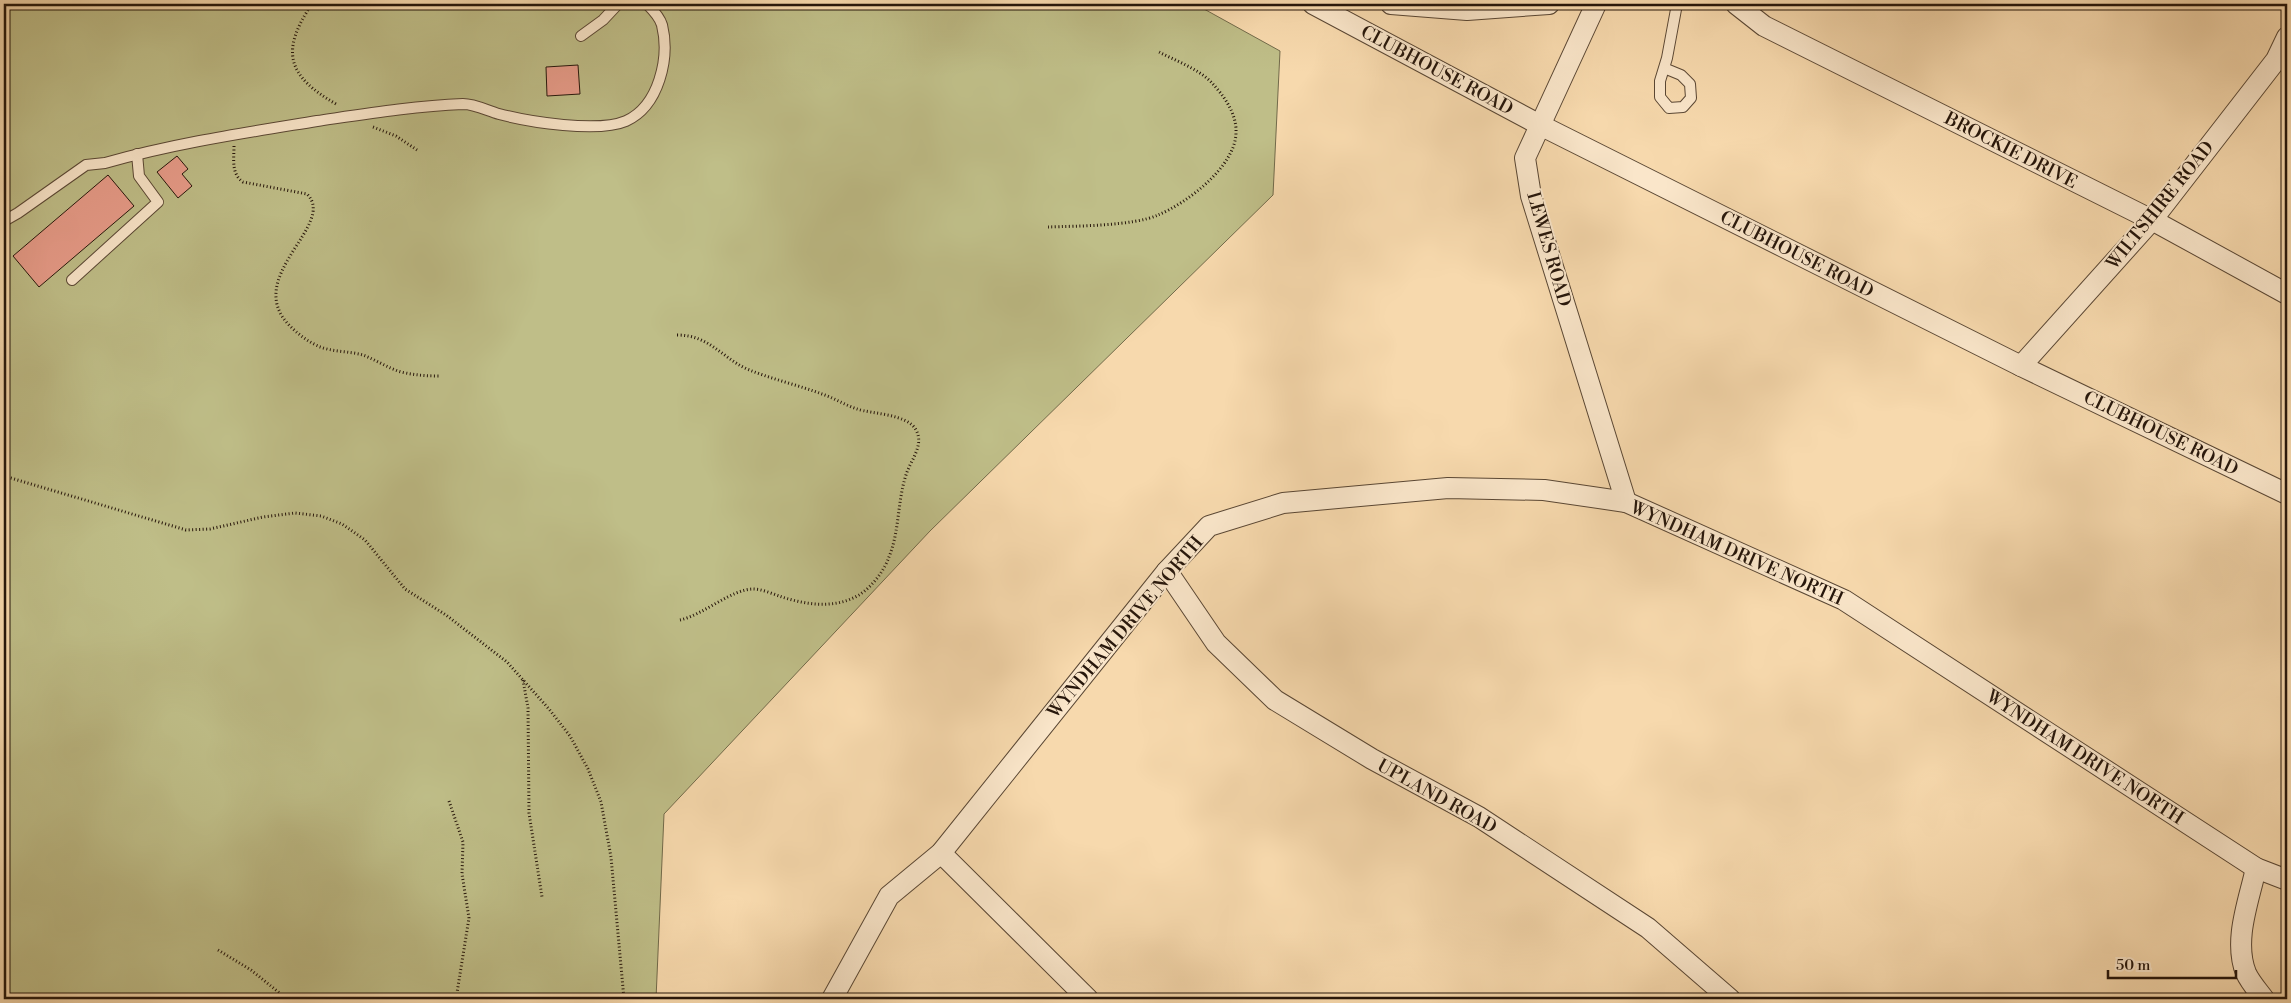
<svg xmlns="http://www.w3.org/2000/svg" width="2291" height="1003" font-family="'Libre Bodoni',serif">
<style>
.green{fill:#bfbe88;stroke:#726a4a}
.building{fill:#e89c8a;stroke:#26160b}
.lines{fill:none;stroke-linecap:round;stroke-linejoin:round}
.lane-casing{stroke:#5a4734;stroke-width:12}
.street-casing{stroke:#5a4734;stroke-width:22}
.path{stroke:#26160b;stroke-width:3;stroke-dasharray:1 2.5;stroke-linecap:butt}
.lane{stroke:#fae6ca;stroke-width:10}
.street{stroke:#fae6ca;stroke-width:20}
.labels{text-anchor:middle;stroke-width:4;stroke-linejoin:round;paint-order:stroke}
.street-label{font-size:18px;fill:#26160b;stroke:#fae6ca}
</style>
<rect width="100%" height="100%" fill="#f7d9ad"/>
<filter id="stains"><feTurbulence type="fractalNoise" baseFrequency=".004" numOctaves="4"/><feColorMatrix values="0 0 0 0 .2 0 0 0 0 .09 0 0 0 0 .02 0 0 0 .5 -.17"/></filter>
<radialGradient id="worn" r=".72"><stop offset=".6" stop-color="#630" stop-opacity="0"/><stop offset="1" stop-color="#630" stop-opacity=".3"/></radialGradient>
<!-- green -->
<path class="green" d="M4,4H1195L1280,51L1273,195L930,531L664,814L656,999H4Z"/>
<!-- building -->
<g class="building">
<path d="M578,65L580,94L547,96L546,67Z"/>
<path d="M177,156L188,169L182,174L192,186L178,198L157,172Z"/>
<path d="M108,175L134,206L39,287L13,256Z"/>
</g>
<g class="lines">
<defs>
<g id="lane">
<path d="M581,36L603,20L618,4"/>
<path d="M1664,68L1681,75L1690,84L1691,98L1683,107L1669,108L1660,97V81L1667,58L1677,4"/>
<path d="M4,221L18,213L86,165L105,163C176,143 244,133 317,121C365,114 414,106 463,104C475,104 488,111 499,114C529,122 598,133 626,121C659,106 670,58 662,25C660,18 652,9 647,4"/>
<path d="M72,280L158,202L139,176L137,154"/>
</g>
<g id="street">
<path d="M1313,4L1540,125L2021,366L2287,494"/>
<path d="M1391,4L1467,10L1549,4"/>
<path d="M1596,4L1525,158L1531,196L1626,502"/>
<path d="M1736,4L1764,26L2152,220L2287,294"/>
<path d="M2021,366L2152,220L2276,60L2287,37"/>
<path d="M1167,571L1216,643L1275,700L1372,759L1479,817L1648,928L1730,999"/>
<path d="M941,853L1088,999"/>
<path d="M2256,868C2249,901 2233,940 2246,973C2250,982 2258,991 2264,999"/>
<path d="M832,999L889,896L941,853L1167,571L1209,526L1283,503L1448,488L1544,490L1626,502L1844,600L2256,868L2287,880"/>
</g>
</defs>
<!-- lane casing -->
<use href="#lane" class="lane-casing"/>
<!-- street casing -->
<use href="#street" class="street-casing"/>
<!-- path -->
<g class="path">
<path d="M312,4C280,51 287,76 336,104"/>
<path d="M373,127L396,136L417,150"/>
<path d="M234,146C234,159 231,174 243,182L307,194C338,225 241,277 290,326C298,334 307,341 318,346C331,352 349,351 363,355C376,360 388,368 401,372C414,375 426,376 439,376"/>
<path d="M1048,227C1076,226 1134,226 1158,215C1187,203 1235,167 1236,133C1237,114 1224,96 1212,83C1199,69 1176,61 1159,52"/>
<path d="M677,335C709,335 721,357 747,369C771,379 798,385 822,394C834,398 845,405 857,409C872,414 908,414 916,430C924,444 912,459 907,472C897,500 900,530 889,557C884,571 872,587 859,595C835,609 807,605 782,597C773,594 762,589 753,589C732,589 703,615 680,620"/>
<path d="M4,476L186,530L210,529L263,517L295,513L321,516L342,524L365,540L405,589L446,615L507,662L549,709L570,736L588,769L601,802L611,857L624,999"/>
<path d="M523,680L528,708L529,813L542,897"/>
<path d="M449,801L463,842L462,874L469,918L456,999"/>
<path d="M218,950L251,970L287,999"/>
</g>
<!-- lane -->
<use href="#lane" class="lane"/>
<!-- street -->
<use href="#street" class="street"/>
</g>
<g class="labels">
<!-- street labels -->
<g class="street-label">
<text transform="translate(1437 70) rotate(28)" y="6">CLUBHOUSE ROAD</text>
<text transform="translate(2011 150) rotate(27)" y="6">BROCKIE DRIVE</text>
<text transform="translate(2160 205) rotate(-51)" y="6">WILTSHIRE ROAD</text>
<text transform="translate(1549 249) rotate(74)" y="6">LEWES ROAD</text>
<text transform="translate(1797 254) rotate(27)" y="6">CLUBHOUSE ROAD</text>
<text transform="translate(2161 433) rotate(26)" y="6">CLUBHOUSE ROAD</text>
<text transform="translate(1737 553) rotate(24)" y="6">WYNDHAM DRIVE NORTH</text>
<text transform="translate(1125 627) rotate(-50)" y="6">WYNDHAM DRIVE NORTH</text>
<text transform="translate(2085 757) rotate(33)" y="6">WYNDHAM DRIVE NORTH</text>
<text transform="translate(1437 796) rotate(29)" y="6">UPLAND ROAD</text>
</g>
</g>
<!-- margin -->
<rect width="2291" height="1003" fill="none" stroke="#f7d9ad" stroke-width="20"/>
<rect x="5" y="5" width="2281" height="993" fill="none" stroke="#26160b" stroke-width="2.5"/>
<rect x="10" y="10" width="2271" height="983" fill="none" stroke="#26160b"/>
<!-- scale -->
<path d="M2108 970v8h128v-8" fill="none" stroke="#26160b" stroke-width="2.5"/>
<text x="2116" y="970" font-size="15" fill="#26160b" stroke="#fae6ca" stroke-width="4" paint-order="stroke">50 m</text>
<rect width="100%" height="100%" filter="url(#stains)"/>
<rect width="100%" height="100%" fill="url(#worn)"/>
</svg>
